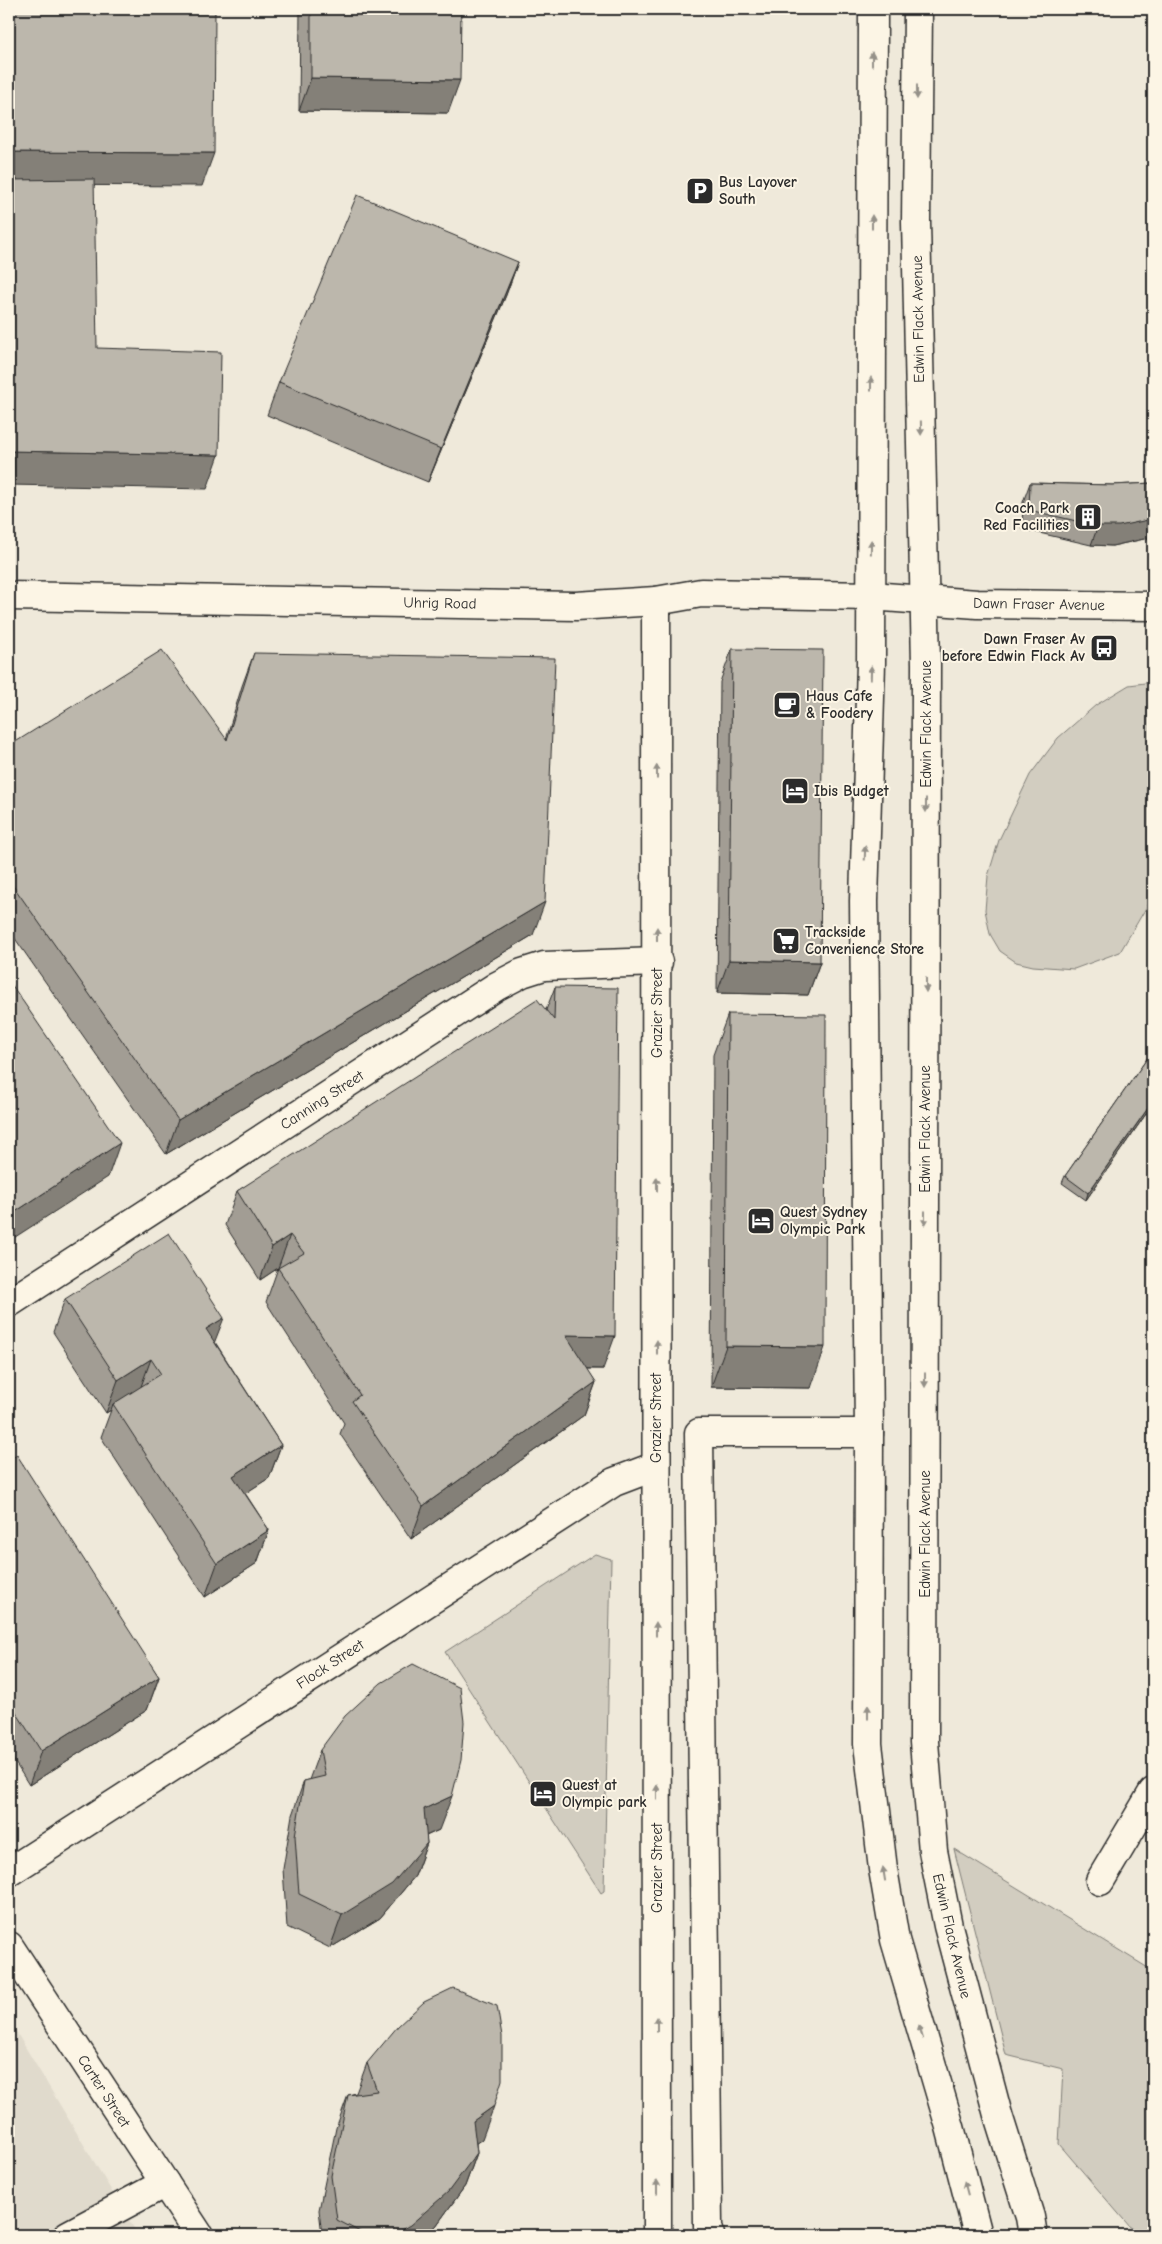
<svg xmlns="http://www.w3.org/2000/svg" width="1162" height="2244" font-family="'Comic Neue',sans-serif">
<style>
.built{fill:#e0dacc}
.green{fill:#d2cdc0;stroke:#7e7c76}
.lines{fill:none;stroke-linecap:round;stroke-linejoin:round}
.minor-casing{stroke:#2b2b2b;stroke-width:31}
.minor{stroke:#fcf5e5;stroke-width:28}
.wall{fill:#a29d94;stroke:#2b2b2b}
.shaded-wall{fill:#848078;stroke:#2b2b2b}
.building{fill:#bcb7ac;stroke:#2b2b2b}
.oneway{fill:#949088}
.labels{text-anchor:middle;stroke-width:4;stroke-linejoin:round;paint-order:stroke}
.poi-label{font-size:15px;font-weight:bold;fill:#2b2b2b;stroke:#fcf5e5;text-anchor:start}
.street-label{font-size:15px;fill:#2b2b2b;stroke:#fcf5e5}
</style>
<rect width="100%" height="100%" fill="#efe9da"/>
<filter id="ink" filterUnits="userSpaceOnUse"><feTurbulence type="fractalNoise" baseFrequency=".02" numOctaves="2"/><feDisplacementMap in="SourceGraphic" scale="10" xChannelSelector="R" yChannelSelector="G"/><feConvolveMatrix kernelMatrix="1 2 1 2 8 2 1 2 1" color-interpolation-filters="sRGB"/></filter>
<g filter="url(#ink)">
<!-- built -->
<path class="built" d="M9,2020L138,2235H9Z"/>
<!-- green -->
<g class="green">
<path d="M1153,682V896L1120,952L1074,969L1033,966L1016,962L1000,951L990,934L985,910L988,876L999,840L1030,775L1058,738L1096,705L1129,685Z"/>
<path d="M595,1554L611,1559L604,1891L601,1893L445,1652Z"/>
<path d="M954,1849L1153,1971V2235L1130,2227L1059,2144L1063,2069L1006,2055Z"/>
</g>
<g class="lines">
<defs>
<g id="minor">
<path d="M873,9L871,663L864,901L869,1433L868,1744L883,1869L895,1940L950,2127L978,2235"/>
<path d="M918,9L916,222L926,664L924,1742L933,1851L948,1926L998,2115L1030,2217L1033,2235"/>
<path d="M9,596L576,606L656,601L701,593L871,596L977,604L1153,606"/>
<path d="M656,601L657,2235"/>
<path d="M9,1303L497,986L522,973L544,966L658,962"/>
<path d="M9,1872L614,1482L656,1466"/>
<path d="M1100,1881L1153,1792"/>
<path d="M9,1946L199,2235"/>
<path d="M68,2235L165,2183"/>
<path d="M710,2235L708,2226L699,1433H869"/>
</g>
</defs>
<!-- minor casing -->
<use href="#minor" class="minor-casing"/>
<!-- minor -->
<use href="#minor" class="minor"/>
</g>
<!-- wall -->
<g class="wall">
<path d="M300,9H461L448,113L299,111Z"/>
<path d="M518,262L506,295L428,482L267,415L279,382Z"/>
<path d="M1030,483L1112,485L1153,483V537L1112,546L1091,545L1022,529L1023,502Z"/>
<path d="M732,649L820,962L808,995L717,993L720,682Z"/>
<path d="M254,653L533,935L166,1154L9,930V746L226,739L242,686Z"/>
<path d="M555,987L603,1369H587L596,1382L584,1415L411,1539L340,1434L344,1423L266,1302L278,1268L260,1280L225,1225L237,1191L546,1010Z"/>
<path d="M728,1014L811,1388L711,1387L713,1055Z"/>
<path d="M1153,1050V1104L1086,1200L1062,1183L1065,1176Z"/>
<path d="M65,1299L215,1342L281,1445L269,1478L245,1493L269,1530L257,1563L205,1597L101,1437L111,1410L106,1413L53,1332Z"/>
<path d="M9,1460L159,1677L147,1710L29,1785L9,1753Z"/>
<path d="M320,1750L439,1830L426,1836L427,1843L415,1876L380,1918L330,1948L287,1927L283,1869L292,1815L304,1781L309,1780Z"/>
<path d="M367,2063L482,2139L476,2143L477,2153L465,2186L436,2226L425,2235H322L319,2210L336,2128L348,2095L356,2093Z"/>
</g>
<!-- shaded-wall -->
<g class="shaded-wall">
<path d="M311,78L460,80L448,113L299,111Z"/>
<path d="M9,152L214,153L202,186L9,185Z"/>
<path d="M518,262L506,295L428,482L441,449Z"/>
<path d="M9,451L219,455L207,489L9,485Z"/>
<path d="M1153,519V537L1112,546L1091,545L1098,526Z"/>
<path d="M545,902L533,935L166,1154L178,1120Z"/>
<path d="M729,960L820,962L808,995L717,993Z"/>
<path d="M1153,1101V1104L1086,1200L1088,1193Z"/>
<path d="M120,1143L108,1177L9,1241V1216Z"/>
<path d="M290,1235L278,1268L260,1280L272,1247Z"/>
<path d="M224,1318L211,1351L206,1329Z"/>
<path d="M566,1335L615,1336L603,1369L554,1368Z"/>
<path d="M726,1346L825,1347L811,1388L711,1387Z"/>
<path d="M151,1359L139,1392L113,1404L111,1410L106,1413L118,1380Z"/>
<path d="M596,1382L584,1415L411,1539L423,1506Z"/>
<path d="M281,1445L269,1478L221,1509L233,1476Z"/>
<path d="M269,1530L257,1563L205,1597L217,1564Z"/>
<path d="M159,1677L147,1710L29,1785L41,1751Z"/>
<path d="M452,1796L439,1830L412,1842L424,1809Z"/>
<path d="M427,1843L415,1876L380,1918L330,1948L342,1915Z"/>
<path d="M494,2106L482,2139L461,2154L473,2121Z"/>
<path d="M477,2153L465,2186L436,2226L425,2235H392Z"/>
</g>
<!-- building -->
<g class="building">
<path d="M9,9H215L214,153L9,152Z"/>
<path d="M311,9H461L460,80L311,78Z"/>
<path d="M94,179L97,348L221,352L219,455L9,451V180Z"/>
<path d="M357,195L518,262L441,449L279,382Z"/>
<path d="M1030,483L1112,485L1153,483V519L1119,526H1098L1029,510Z"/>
<path d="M732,649L823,650L820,962L729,960Z"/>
<path d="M162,650L227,740L254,653L555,658L545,902L178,1120L9,880V746Z"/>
<path d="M9,981L120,1143L9,1216Z"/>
<path d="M555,987L618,988L615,1336L566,1335L596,1382L423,1506L352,1401L360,1395L278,1268L304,1253L290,1235L272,1247L237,1191L537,999L554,1020Z"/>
<path d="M728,1014L826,1015L825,1347L726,1346Z"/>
<path d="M1153,1050V1101L1088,1193L1065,1176Z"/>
<path d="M169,1233L224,1318L206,1329L281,1445L233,1476L269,1530L217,1564L113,1404L161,1374L151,1359L118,1380L65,1299Z"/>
<path d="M17,1455L159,1677L41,1751L9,1701V1460Z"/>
<path d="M413,1664L460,1688L464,1722L461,1760L452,1796L424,1809L427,1843L392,1884L342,1915L299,1894L295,1836L304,1781L325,1776L320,1750L345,1716L381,1683Z"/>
<path d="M453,1988L497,2006L502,2036V2080L494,2106L473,2121L477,2153L448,2192L410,2225L392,2235H366L337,2220L331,2176L348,2095L377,2091L367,2063L398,2026L424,2002Z"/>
</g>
<!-- one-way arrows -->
<defs><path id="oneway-solid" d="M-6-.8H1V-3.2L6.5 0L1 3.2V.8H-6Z" transform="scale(1.25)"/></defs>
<g class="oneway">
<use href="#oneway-solid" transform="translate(872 59) rotate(-90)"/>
<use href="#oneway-solid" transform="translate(917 92) rotate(90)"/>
<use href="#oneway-solid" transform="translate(872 222) rotate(-90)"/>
<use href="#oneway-solid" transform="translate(871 384) rotate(-90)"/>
<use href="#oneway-solid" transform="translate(921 428) rotate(89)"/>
<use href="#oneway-solid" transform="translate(871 547) rotate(-89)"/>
<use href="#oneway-solid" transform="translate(871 673) rotate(-88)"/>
<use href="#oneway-solid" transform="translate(657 772) rotate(-90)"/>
<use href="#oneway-solid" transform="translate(926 805) rotate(90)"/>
<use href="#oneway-solid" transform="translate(865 853) rotate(-88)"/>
<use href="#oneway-solid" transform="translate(657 934) rotate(-90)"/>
<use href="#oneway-solid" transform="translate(926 985) rotate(90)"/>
<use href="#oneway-solid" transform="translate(657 1184) rotate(-90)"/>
<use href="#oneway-solid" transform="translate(925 1218) rotate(90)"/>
<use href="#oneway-solid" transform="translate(657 1347) rotate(-90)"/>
<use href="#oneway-solid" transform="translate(925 1380) rotate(90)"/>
<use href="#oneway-solid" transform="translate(656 1629) rotate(-90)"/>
<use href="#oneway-solid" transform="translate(868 1712) rotate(-90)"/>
<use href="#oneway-solid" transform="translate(657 1792) rotate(-90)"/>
<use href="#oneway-solid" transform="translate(884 1874) rotate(-99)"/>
<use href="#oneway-solid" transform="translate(657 2024) rotate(-90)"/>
<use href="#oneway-solid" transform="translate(921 2032) rotate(-107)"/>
<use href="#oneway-solid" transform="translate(657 2187) rotate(-90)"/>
<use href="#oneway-solid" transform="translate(966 2188) rotate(-105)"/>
</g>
</g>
<!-- icons -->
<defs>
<symbol id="parking-square" viewBox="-11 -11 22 22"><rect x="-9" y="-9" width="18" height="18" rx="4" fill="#2b2b2b" stroke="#fcf5e5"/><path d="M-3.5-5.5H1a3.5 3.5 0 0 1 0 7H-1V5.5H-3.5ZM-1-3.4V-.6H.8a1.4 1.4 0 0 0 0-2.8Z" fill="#fff"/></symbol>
<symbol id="building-square" viewBox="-11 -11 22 22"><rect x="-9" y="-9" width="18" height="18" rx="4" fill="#2b2b2b" stroke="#fcf5e5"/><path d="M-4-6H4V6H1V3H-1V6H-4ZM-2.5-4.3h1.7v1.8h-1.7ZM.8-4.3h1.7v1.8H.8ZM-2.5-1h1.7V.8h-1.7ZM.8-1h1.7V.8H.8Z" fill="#fff"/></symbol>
<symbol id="bus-square" viewBox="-11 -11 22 22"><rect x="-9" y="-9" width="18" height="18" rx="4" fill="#2b2b2b" stroke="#fcf5e5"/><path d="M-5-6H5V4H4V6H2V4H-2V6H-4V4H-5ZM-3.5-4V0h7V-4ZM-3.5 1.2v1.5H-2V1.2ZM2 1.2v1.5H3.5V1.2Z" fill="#fff"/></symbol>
<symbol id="cafe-square" viewBox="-11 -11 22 22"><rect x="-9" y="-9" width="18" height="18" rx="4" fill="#2b2b2b" stroke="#fcf5e5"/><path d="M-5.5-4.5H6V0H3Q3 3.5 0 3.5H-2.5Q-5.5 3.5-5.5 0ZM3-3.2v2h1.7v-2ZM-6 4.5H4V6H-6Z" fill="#fff"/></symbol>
<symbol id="hotel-square" viewBox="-11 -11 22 22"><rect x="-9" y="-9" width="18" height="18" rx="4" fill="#2b2b2b" stroke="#fcf5e5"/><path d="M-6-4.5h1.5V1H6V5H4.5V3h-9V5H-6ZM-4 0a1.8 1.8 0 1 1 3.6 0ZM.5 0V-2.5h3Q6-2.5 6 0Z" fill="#fff"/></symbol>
<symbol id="supermarket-square" viewBox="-11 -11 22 22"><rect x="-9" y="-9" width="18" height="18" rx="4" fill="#2b2b2b" stroke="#fcf5e5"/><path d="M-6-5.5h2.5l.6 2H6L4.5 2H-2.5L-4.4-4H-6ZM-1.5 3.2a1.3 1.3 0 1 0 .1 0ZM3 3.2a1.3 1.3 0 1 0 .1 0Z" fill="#fff"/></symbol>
</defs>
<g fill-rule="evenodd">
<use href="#parking-square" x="684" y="175" width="32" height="32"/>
<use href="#building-square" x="1072" y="501" width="32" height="32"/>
<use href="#bus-square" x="1088" y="632" width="32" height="32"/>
<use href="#cafe-square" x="771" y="689" width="32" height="32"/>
<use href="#hotel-square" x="779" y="775" width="32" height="32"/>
<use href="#supermarket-square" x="770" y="925" width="32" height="32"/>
<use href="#hotel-square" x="745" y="1205" width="32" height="32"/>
<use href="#hotel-square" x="527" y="1778" width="32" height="32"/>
</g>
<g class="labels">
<!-- poi labels -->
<g class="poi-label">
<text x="719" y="187">Bus Layover<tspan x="719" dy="17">South</tspan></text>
<text x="1069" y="513" text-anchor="end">Coach Park<tspan x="1069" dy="17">Red Facilities</tspan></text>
<text x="1085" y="644" text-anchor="end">Dawn Fraser Av<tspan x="1085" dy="17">before Edwin Flack Av</tspan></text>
<text x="806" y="701">Haus Cafe<tspan x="806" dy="17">&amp; Foodery</tspan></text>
<text x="814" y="796">Ibis Budget</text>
<text x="805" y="937">Trackside<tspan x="805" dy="17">Convenience Store</tspan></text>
<text x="780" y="1217">Quest Sydney<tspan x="780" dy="17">Olympic Park</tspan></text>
<text x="562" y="1790">Quest at<tspan x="562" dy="17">Olympic park</tspan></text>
</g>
<!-- street labels -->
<g class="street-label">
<text transform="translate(918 319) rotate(-91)" y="5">Edwin Flack Avenue</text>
<text transform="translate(440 603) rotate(1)" y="5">Uhrig Road</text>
<text transform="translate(1039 604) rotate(1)" y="5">Dawn Fraser Avenue</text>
<text transform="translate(926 724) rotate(-90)" y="5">Edwin Flack Avenue</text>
<text transform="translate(657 1013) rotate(-90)" y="5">Grazier Street</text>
<text transform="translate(322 1100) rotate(-33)" y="5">Canning Street</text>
<text transform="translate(925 1129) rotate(-90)" y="5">Edwin Flack Avenue</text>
<text transform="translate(656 1418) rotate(-90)" y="5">Grazier Street</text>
<text transform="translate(925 1534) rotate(-90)" y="5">Edwin Flack Avenue</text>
<text transform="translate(330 1664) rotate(-33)" y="5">Flock Street</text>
<text transform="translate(657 1868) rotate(-90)" y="5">Grazier Street</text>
<text transform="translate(952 1936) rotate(77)" y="5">Edwin Flack Avenue</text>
<text transform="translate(104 2091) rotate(57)" y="5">Carter Street</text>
</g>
</g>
<!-- margin -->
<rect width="1162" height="2244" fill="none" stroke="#fcf5e5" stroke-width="30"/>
<rect x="15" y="15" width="1132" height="2214" fill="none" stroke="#2b2b2b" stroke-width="2" filter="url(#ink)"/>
</svg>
